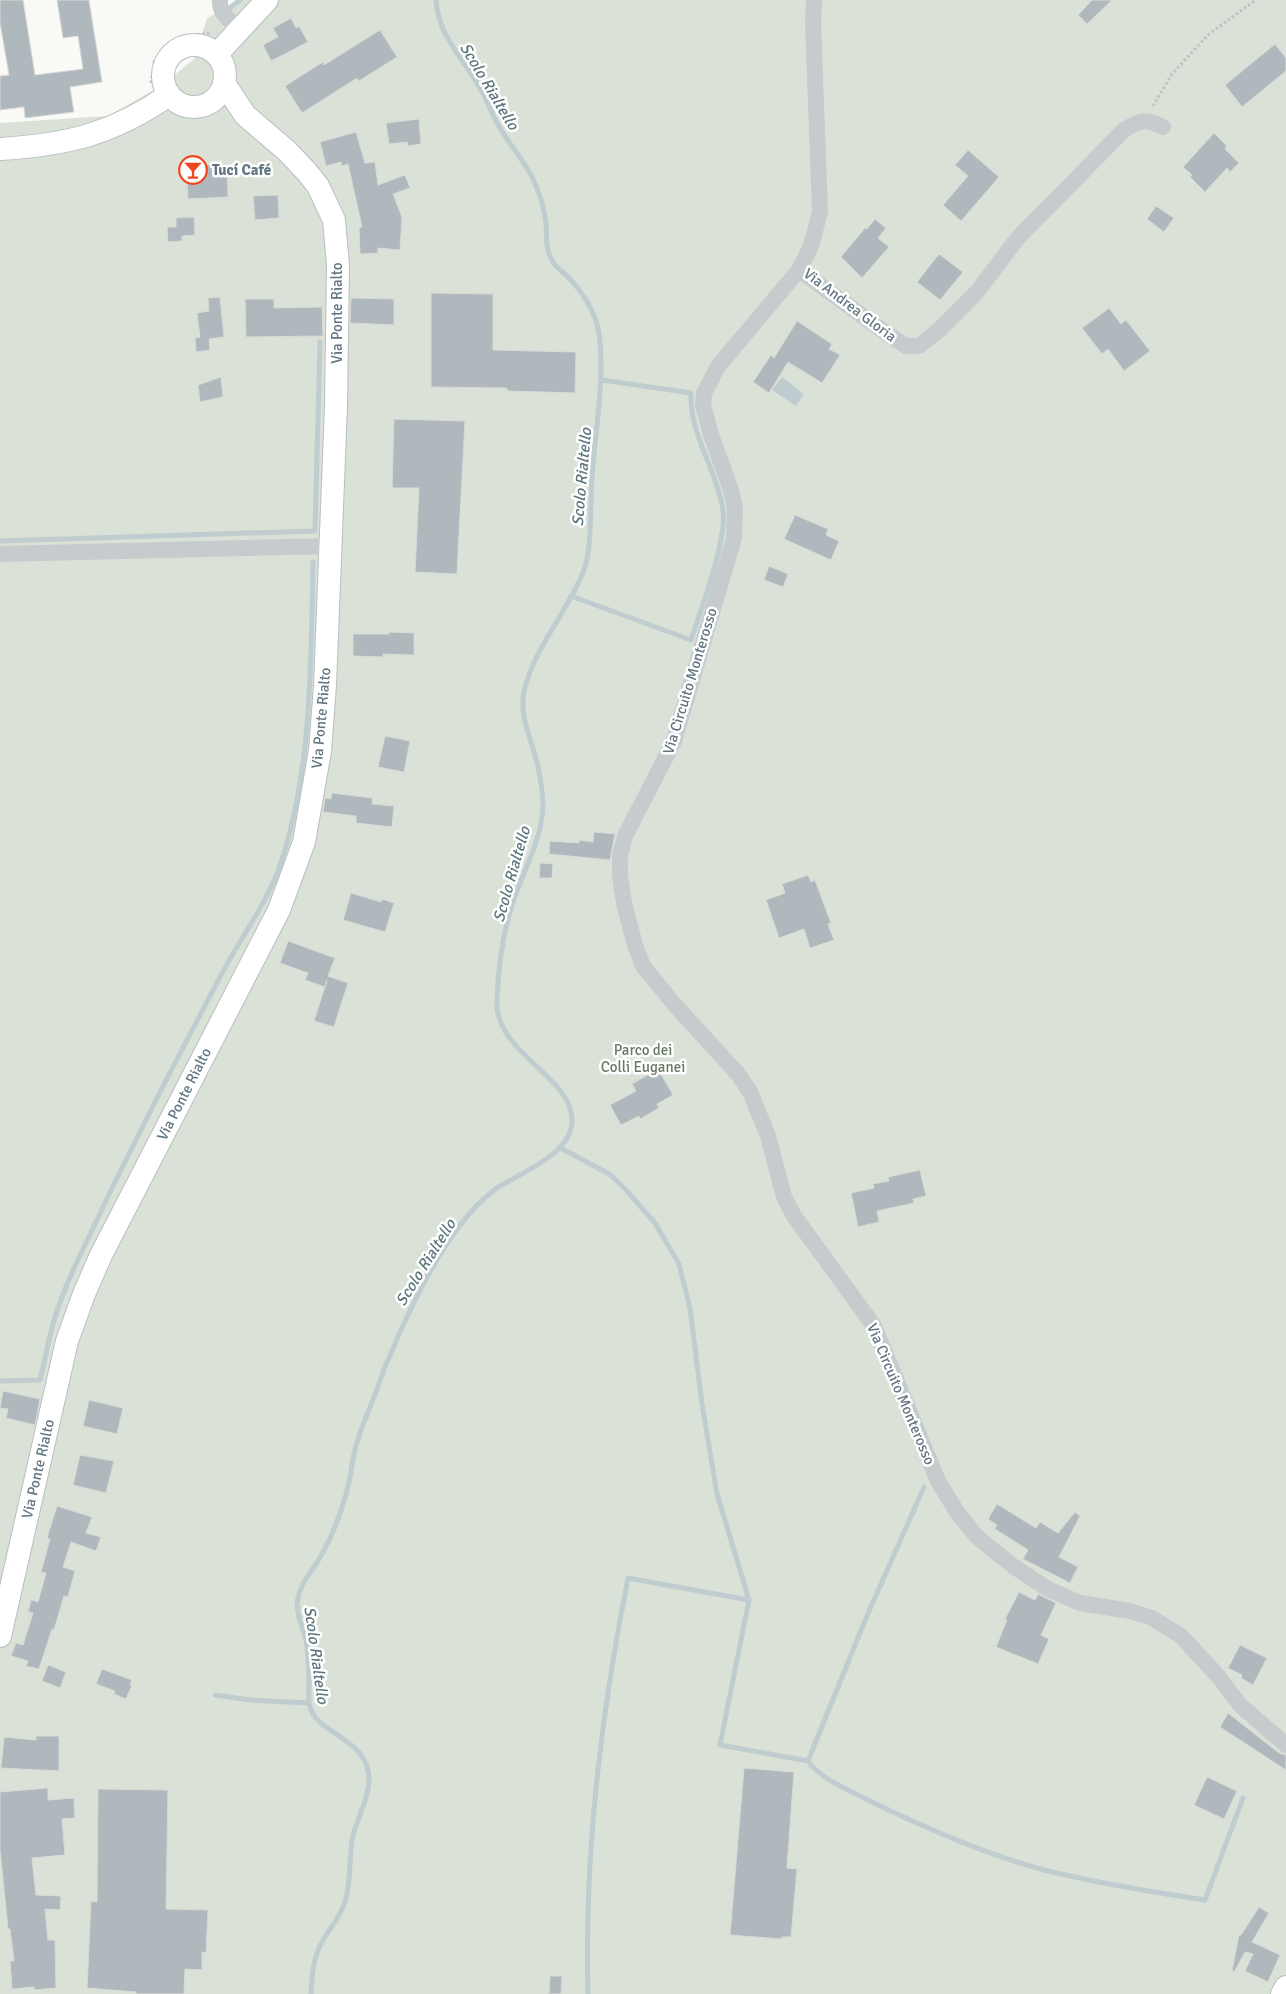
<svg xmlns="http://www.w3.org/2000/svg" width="1286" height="1994" font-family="Signika,sans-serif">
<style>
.green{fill:#dae1d6}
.water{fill:#bfccd0}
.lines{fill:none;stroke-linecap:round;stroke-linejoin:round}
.stream{stroke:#bfccd0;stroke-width:5}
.building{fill:#aeb8bd;stroke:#dadad8}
.secondary-casing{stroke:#b8bec2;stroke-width:24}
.path{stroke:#bfc2c4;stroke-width:3;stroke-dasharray:2.5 2.5;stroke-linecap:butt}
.street{stroke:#c6cbce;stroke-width:16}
.secondary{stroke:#fff;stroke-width:22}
.labels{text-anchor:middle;stroke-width:5;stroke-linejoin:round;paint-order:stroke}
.poi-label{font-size:15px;font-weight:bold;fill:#617683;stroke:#fff;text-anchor:start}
.street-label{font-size:15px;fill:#617683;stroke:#fff}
.park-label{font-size:15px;fill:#667a61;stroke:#fff}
.water-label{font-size:16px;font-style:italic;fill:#5c767d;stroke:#fff}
</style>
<rect width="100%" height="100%" fill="#f9f9f6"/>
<!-- green -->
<path class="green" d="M242,0H1286V1994H0V123L108,116L161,86L194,59L207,18Z"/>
<!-- water -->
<path class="water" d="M782,377L804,394L796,406L772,390Z"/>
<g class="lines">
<!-- stream -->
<g class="stream">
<path d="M226,11L240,0"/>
<path d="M0,541L315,531L320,342"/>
<path d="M571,596L691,640C701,609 727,541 723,510C717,470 689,434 691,393L602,380"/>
<path d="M559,1147L611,1175L627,1191L655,1223L679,1264L690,1308L702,1404L717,1494L749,1600L720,1745L808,1761C818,1777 850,1791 868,1800C923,1827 984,1854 1044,1870C1097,1883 1151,1892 1205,1900L1243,1798"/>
<path d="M0,1381L40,1380C45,1361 48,1342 53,1324C65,1282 87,1242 105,1203C141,1127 180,1053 219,979C237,943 263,910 278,871C312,777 311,662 313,562"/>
<path d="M215,1695L250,1700L308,1703"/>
<path d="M808,1761L866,1618L924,1487"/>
<path d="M311,1994C312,1975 313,1957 323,1940C331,1927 340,1917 345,1902C352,1881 348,1857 353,1836C357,1818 368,1801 369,1782C371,1738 317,1735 310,1707C308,1702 309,1692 309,1686C309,1671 309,1655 306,1641C303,1626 295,1614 298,1598C301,1582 311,1573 319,1559C330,1541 339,1518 345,1498C350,1483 351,1469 354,1454C357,1436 366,1419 372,1402C378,1388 382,1373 388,1360C410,1307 447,1226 493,1191C517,1173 573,1156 572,1119C571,1076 495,1053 497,1001C498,969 503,933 513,902C523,871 542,840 543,806C543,792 540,776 537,762C530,736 518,714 525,687C537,643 570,609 585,567C592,545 590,503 592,478C594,441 601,405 601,367C601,356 601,345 599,334C596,312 582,291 567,276C562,271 555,267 552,260C544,248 548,230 545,217C543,202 537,187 531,175C522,158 509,144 500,128C492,116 488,101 480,88C463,58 438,36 436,0"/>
<path d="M588,1994C584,1856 601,1713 628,1578L749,1600"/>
</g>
</g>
<!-- building -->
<g class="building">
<path d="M0,0H23L35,75L83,69L78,36L63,38L57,0H89L102,82L70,87L74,112L25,118L24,107L0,110V76L9,75L0,23Z"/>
<path d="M1092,0H1112L1087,24L1078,15Z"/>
<path d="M291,18L296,28L299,26L308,42L271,61L263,45L278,37L273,28Z"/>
<path d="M380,30L397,57L359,81L357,78L302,113L285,86L323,62L324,65Z"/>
<path d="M1275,44L1286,58V71L1242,107L1225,85Z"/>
<path d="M419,119L421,144L408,146L407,142L389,144L386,123Z"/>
<path d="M356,132L365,163L375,162L378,185L405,175L410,188L393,194L402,217L400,250L378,248V253L360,254L359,227H362L348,164L342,166L341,162L326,166L320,142Z"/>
<path d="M1214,133L1227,146L1225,149L1239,163L1230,172L1227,168L1205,192L1190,177L1192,175L1183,167Z"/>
<path d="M968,150L999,177L961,221L943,205L968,176L955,165Z"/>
<path d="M227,164L228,197L188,199L186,165Z"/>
<path d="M278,195L279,218L255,220L253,196Z"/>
<path d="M1156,206L1174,218L1164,232L1147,219Z"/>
<path d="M194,217L195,235L182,236V241L168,242L167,227H176V218Z"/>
<path d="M875,219L886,228L878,238L889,247L862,278L841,257L865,228L867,229Z"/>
<path d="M939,254L963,272L940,300L917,282Z"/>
<path d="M431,293L493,294V350L576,352L575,393L507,391V388L431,387Z"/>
<path d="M220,297L224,337L209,339L210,350L196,352L195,338L200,337L197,313L209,311L208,298Z"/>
<path d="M351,298L394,299V325L350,323Z"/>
<path d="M245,299H274V308L322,307L323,336L246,337Z"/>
<path d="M1109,308L1121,324L1126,320L1150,351L1124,371L1108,349L1102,354L1082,328Z"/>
<path d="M797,321L832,344L829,349L840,355L822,383L788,362L769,393L753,382L771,355L774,358Z"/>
<path d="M221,377L223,397L200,402L198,385Z"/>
<path d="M394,419L465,421L457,574L415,572L419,488H392Z"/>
<path d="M795,515L828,529L826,535L839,541L831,560L784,539Z"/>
<path d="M769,566L788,574L783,587L764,580Z"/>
<path d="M389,632L414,633V655L383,654V657L353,656V634H389Z"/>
<path d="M385,736L410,741L404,772L378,767Z"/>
<path d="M332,793L373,798L372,804L394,806L392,827L356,823V816L323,812L325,798L331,799Z"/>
<path d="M594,832L615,834L610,860L549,854L550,841L579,843V840L593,842Z"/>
<path d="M540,863L553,864L552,878H539Z"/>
<path d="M808,875L811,882L815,880L831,923L828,924L834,940L810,948L804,929L779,938L766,900L785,893L782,884Z"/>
<path d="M351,893L381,902L382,899L394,903L385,932L343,920Z"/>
<path d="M288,941L335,958L328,976L348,983L334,1027L314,1021L327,980L325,987L305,980L308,973L280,963Z"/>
<path d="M658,1069L673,1095L657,1104L659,1108L640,1119L639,1116L621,1125L610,1105L636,1091L632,1084Z"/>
<path d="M920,1170L926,1196L913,1199L914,1203L877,1211L879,1222L858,1227L851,1193L874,1188L873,1184L889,1181L888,1177Z"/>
<path d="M3,1391L40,1399L35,1425L6,1418L8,1409L0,1408Z"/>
<path d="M89,1400L123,1408L117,1434L83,1426Z"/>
<path d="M80,1455L114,1461L106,1493L73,1485Z"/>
<path d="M997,1504L1036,1528L1040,1522L1058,1533L1075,1512L1080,1516L1059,1557L1078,1567L1070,1583L1023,1559L1028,1550L995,1529L997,1525L988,1519Z"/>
<path d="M57,1506L92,1517L86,1533L101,1537L96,1551L71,1542L63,1567L75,1571L68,1597L64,1596L54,1630L52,1629L39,1669L26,1666L28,1661L11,1656L16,1643L23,1645L33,1613L28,1612L31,1600L38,1602L46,1573L41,1572L50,1539L47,1538Z"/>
<path d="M1019,1592L1035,1600L1038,1594L1056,1603L1041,1635L1049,1639L1038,1664L996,1647L1007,1620L1005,1619Z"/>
<path d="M1240,1645L1267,1658L1253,1685L1241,1678L1242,1675L1228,1668Z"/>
<path d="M48,1665L66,1672L60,1688L42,1681Z"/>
<path d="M102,1669L132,1680L130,1685H132L126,1699L114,1694L115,1691L96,1684Z"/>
<path d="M1228,1713L1279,1753L1286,1755V1770L1220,1727Z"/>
<path d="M36,1736H59V1771L1,1768L4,1737L36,1740Z"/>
<path d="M744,1768L794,1772L787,1868L797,1869L791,1937H782L781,1939L730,1935Z"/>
<path d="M1207,1777L1237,1791L1224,1819L1194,1805Z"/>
<path d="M48,1788V1800L74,1798L75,1818L62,1819L65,1855L32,1858L36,1895L61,1896L60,1910L45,1909L48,1940H55L56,1988L34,1990V1987L12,1989L10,1961H14L10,1929H8L0,1849V1792Z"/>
<path d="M98,1789L168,1790L166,1909L208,1910L206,1953L202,1952V1970L185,1969L184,1994H136V1992L87,1988L91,1901L97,1902Z"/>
<path d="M1259,1907L1269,1913L1252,1942L1280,1955L1268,1982L1245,1971L1253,1954L1245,1952L1234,1972L1232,1971L1239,1935H1241Z"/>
<path d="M550,1976H562L561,1994H549Z"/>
</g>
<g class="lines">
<defs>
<g id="secondary">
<circle cx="194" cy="76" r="31"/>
<path d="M217,54L267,0"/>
<path d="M0,149C67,145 113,134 169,95"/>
<path d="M0,1636L67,1341L84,1294L101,1255L279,910L304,842L320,751L325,686L336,406L338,265L334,220L318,186L306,171L287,151L245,115L224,83"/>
<path d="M1282,1994L1286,1987"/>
</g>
</defs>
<!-- secondary casing -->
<use href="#secondary" class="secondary-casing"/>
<!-- path -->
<g class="path">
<path d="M151,83L154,62L169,43L186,36L210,33"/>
<path d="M1153,106L1172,74L1209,34L1256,0"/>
</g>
<!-- street -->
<g class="street">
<path d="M220,0C219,14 230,21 241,29"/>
<path d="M814,0L813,22L820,212L811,246L799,270L719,365L704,393L703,405L711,435L731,490L735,508L734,538L674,741L625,836L620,856V876L624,903L635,945L643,966L674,1004L738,1074L750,1092L768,1136L784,1197L794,1216L874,1326L938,1481L957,1512L977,1537L1013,1566L1048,1589L1080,1603L1130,1611L1152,1618L1181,1636L1218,1676L1240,1705L1286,1745"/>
<path d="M799,270L889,335L906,346H919L939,330L977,292L1017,239L1124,130C1140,120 1146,118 1163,127"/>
<path d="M0,554L330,546"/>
</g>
<!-- secondary -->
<use href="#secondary" class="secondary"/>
</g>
<!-- icons -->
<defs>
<symbol id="bar-ring" viewBox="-11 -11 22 22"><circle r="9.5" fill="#fff" stroke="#f1461e" stroke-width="1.5"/><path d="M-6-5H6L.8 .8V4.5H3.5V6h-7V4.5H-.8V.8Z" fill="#f1461e"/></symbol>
</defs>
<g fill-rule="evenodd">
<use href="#bar-ring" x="177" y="154" width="32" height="32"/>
</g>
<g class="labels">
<!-- poi labels -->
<g class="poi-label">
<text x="212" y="175">Tucí Café</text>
</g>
<!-- street labels -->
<g class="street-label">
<text transform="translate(850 305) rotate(37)" y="5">Via Andrea Gloria</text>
<text transform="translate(337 313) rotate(-90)" y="5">Via Ponte Rialto</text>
<text transform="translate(690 681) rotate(-73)" y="5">Via Circuito Monterosso</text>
<text transform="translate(321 718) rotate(-85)" y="5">Via Ponte Rialto</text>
<text transform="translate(184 1094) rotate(-63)" y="5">Via Ponte Rialto</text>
<text transform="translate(901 1394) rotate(67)" y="5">Via Circuito Monterosso</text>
<text transform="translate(38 1469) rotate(-77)" y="5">Via Ponte Rialto</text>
</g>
<!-- park labels -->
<g class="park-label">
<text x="643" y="1055">Parco dei<tspan x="643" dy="17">Colli Euganei</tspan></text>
</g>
<!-- water labels -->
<g class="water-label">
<text transform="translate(490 86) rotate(59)" y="6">Scolo Rialtello</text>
<text transform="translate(581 477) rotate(-85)" y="6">Scolo Rialtello</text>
<text transform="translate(511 874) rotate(-74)" y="6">Scolo Rialtello</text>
<text transform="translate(425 1262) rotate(-58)" y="6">Scolo Rialtello</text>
<text transform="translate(317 1655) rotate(82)" y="6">Scolo Rialtello</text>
</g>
</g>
</svg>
